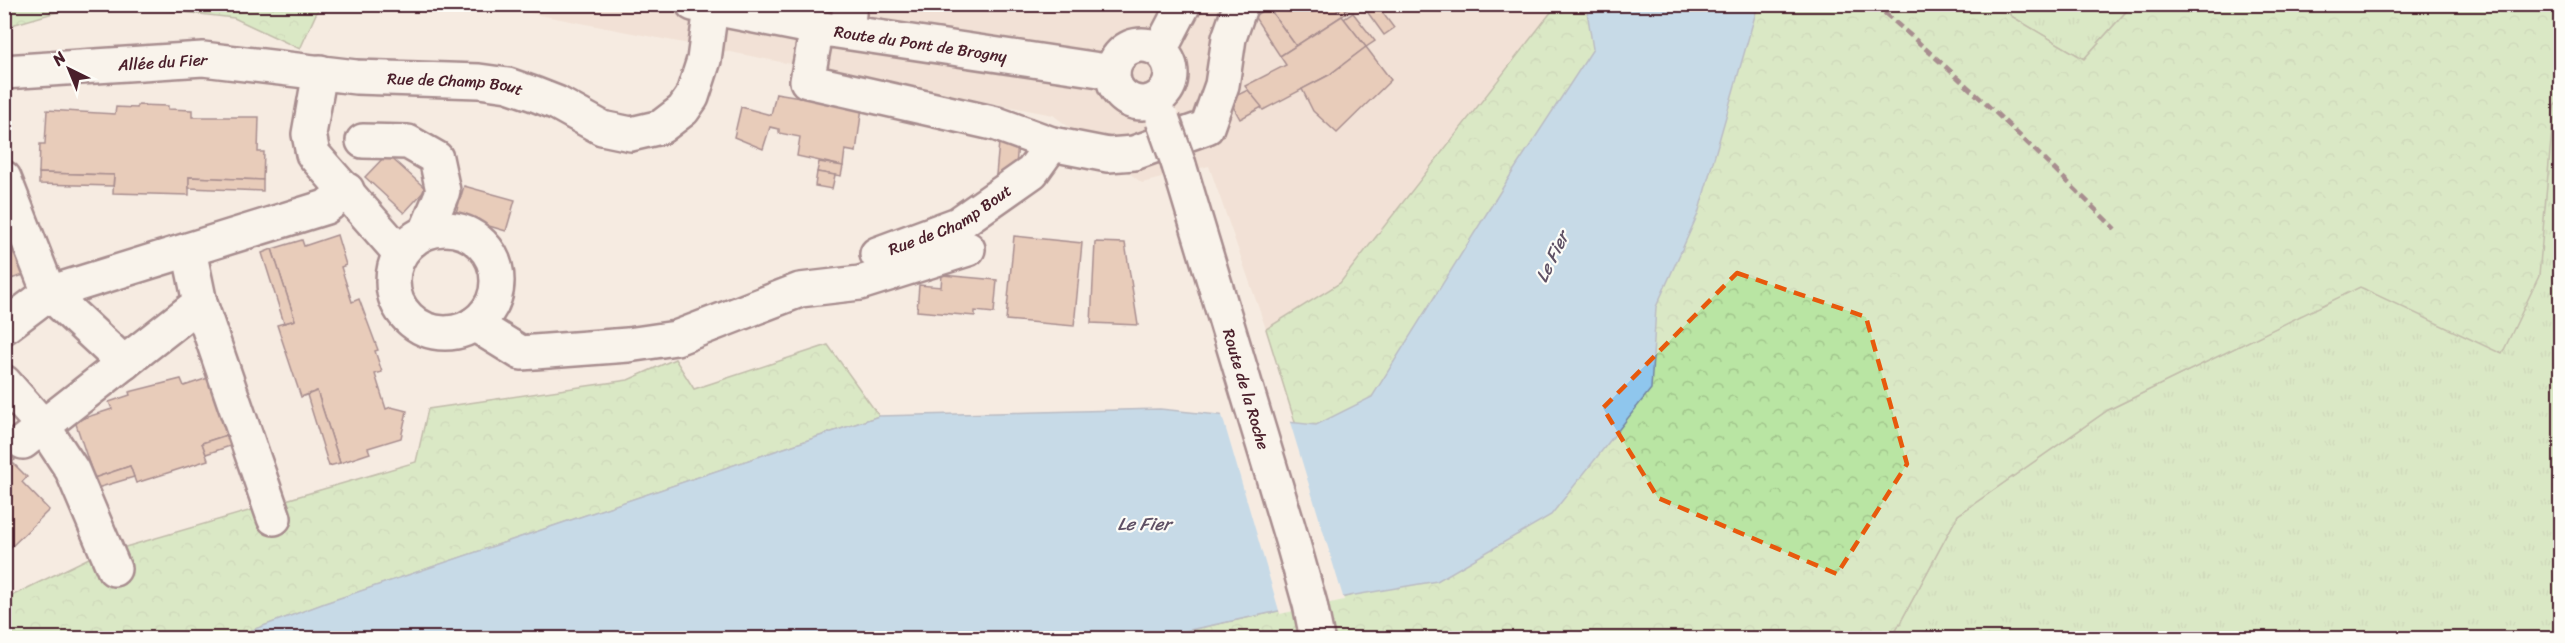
<svg xmlns="http://www.w3.org/2000/svg" width="2565" height="643" font-family="Sriracha,sans-serif">
<style>
.built{fill:#edd6c7}
.grass{fill:url(#grass-tufts);stroke:#828267;stroke-width:1.5}
.forest{fill:url(#forest-crowns);stroke:#828267;stroke-width:1.5}
.water{fill:#8fc6ed;stroke:#73839f;stroke-width:1.5}
.pier{fill:#f6ebe1}
.building{fill:#d8a68b;stroke:#4a1f2b;stroke-width:1.5}
.lines{fill:none;stroke-linecap:round;stroke-linejoin:round}
.minor-casing{stroke:#4a1f2b;stroke-width:38}
.major-casing{stroke:#4a1f2b;stroke-width:38}
.minor{stroke:#fdfcf7;stroke-width:33}
.major{stroke:#fdfcf7;stroke-width:33}
.rail{stroke:#4a1f2b;stroke-width:4.5;stroke-dasharray:9 4.5;stroke-linecap:butt}
.major-bridge-casing{stroke:#4a1f2b;stroke-width:38;stroke-linecap:butt}
.major-bridge{stroke:#fdfcf7;stroke-width:33}
.marked{fill:none;stroke:#e8590c;stroke-width:4.5;stroke-dasharray:12 8;stroke-linejoin:round}
.labels{text-anchor:middle;stroke-width:4.5;stroke-linejoin:round;paint-order:stroke}
.street-label{font-size:16px;fill:#4a1f2b;stroke:#fdfcf7}
.water-label{font-size:18px;font-style:italic;fill:#5f5165;stroke:#fdfcf7}
</style>
<defs>
<pattern id="grass-tufts" width="24" height="20" patternUnits="userSpaceOnUse" patternTransform="scale(1.5)"><rect width="24" height="20" fill="#b9e5a3"/><path d="M3 7l-1-3M5 7V3M7 7l1-3M15 17l-1-3M17 17v-4M19 17l1-3" fill="none" stroke="#a1c48c"/></pattern>
<pattern id="forest-crowns" width="20" height="18" patternUnits="userSpaceOnUse" patternTransform="scale(1.5)"><rect width="20" height="18" fill="#b9e5a3"/><path d="M2 6a3 3 0 1 1 6 0M12 15a3 3 0 1 1 6 0" fill="none" stroke="#a1c48c"/></pattern>
</defs>
<rect width="100%" height="100%" fill="#f6ebe1"/>
<filter id="ink" filterUnits="userSpaceOnUse"><feTurbulence type="fractalNoise" baseFrequency=".0167" numOctaves="2"/><feDisplacementMap in="SourceGraphic" scale="12" xChannelSelector="R" yChannelSelector="G"/><feConvolveMatrix kernelMatrix="1 2 1 2 8 2 1 2 1" color-interpolation-filters="sRGB"/></filter>
<g filter="url(#ink)">
<!-- built -->
<path class="built" d="M1549,4L1552,11L1340,283L1266,329L1209,166L1142,183L1053,115L488,5Z"/>
<!-- grass -->
<g class="grass">
<path d="M2004,5H2132L2084,59L2011,16Z"/>
<path d="M2560,100V638H1892L1958,515L2108,410L2361,286L2502,353L2554,106Z"/>
</g>
<!-- forest -->
<g class="forest">
<path d="M5,4H81V5L5,27Z"/>
<path d="M123,5L320,4V5L300,49L234,18Z"/>
<path d="M1549,5H2004L2011,16L2084,59L2132,5H2560V100L2554,106L2539,276L2502,354L2360,287L2108,410L1958,515L1892,638H1181L1185,631L1349,596L1266,329L1340,283L1552,11Z"/>
<path d="M828,345L879,416L326,603L231,638H5V599L91,557L416,462L428,409L628,380L675,359L694,389Z"/>
</g>
<!-- water -->
<path class="water" d="M1586,5H1758L1698,214L1656,307L1651,389L1551,515L1437,581L1349,596L1185,631L1181,638H231L325,603L879,416L1160,409L1316,425L1372,397L1510,176L1593,49Z"/>
<!-- pier -->
<path class="pier" d="M1221,412L1289,419L1344,600L1280,614Z"/>
<!-- building -->
<g class="building">
<path d="M1272,4H1333L1338,11L1343,6L1348,12L1296,46L1268,7Z"/>
<path d="M1366,4H1376L1394,28L1384,35L1363,6Z"/>
<path d="M1268,7L1296,46L1280,56L1254,16Z"/>
<path d="M1353,13L1375,41L1366,47L1344,19Z"/>
<path d="M1342,16L1366,47L1329,75L1263,110L1245,86L1286,65L1280,56Z"/>
<path d="M1366,47L1391,80L1337,133L1313,111L1302,89L1329,75Z"/>
<path d="M1248,90L1262,107L1240,119L1229,99Z"/>
<path d="M776,93L862,107L856,152L845,150L843,166L797,156L800,137L779,133V129L770,127L763,149L734,137L741,107L771,115Z"/>
<path d="M137,105L168,106V109L192,110V117H259L258,152H264L263,180L189,177V195L113,193L114,175L39,173L40,144H45L47,110L115,114L116,107L137,108Z"/>
<path d="M999,142L1018,143L1015,177L996,175Z"/>
<path d="M387,154L426,189L404,213L365,177Z"/>
<path d="M819,162L843,166L841,176L817,172Z"/>
<path d="M817,172L835,175L832,189L815,186Z"/>
<path d="M39,173L114,175L113,186L39,184Z"/>
<path d="M189,177L263,180V191L189,188Z"/>
<path d="M464,186L515,200L506,231L455,216Z"/>
<path d="M337,235L346,265L341,267L352,302L359,299L378,350L375,351L382,372L375,374L386,409L391,407L407,411L401,438L368,448L370,453L340,463L317,391L301,397L277,325L295,320L272,249L302,240L304,246Z"/>
<path d="M1014,236L1082,243L1074,326L1006,320Z"/>
<path d="M1095,242L1125,243L1138,325L1091,323Z"/>
<path d="M16,248L24,275L4,281V252Z"/>
<path d="M272,249L295,320L284,323L262,253Z"/>
<path d="M942,275L997,280L994,313L975,311V316L917,311L919,285L941,287Z"/>
<path d="M220,374L239,431L202,443L208,460L136,483L130,466L94,478L75,421L112,409L109,402L130,395L129,392L181,379L184,386Z"/>
<path d="M317,391L340,463L329,466L307,395Z"/>
<path d="M239,431L242,442L206,454L202,443Z"/>
<path d="M4,450L15,460L12,462L27,477L22,482L49,510L6,552Z"/>
<path d="M130,466L134,477L97,488L94,478Z"/>
</g>
<g class="lines">
<defs>
<g id="minor">
<path d="M817,28L807,81L997,124L1052,144L1108,155L1134,153L1207,127L1222,85L1229,38L1241,4"/>
<path d="M847,32L850,4"/>
<path id="s1" d="M4,72L203,59L356,77L479,81L508,85L534,94L557,103L602,128L631,134L661,127L683,110L692,97L704,60L711,8"/>
<path d="M320,72L309,134L313,154L400,253"/>
<path d="M363,141L408,142L436,158L443,191L426,232"/>
<path d="M4,178L49,293L124,363"/>
<circle cx="445" cy="281" r="52"/>
<path id="s2" d="M877,254L958,224L1032,172L1052,144"/>
<path d="M200,303L274,518"/>
<path d="M474,324L521,353L628,345L676,338L800,290L860,283L968,249"/>
<path d="M4,327L49,293L326,207L347,190"/>
<path d="M4,382L43,426L72,470L114,569"/>
<path d="M23,442L200,303L189,250"/>
</g>
<g id="major">
<path id="s3" d="M693,4L817,28L1113,72"/>
<circle cx="1142" cy="74" r="29"/>
<path d="M1160,50L1184,4"/>
<path id="s4" d="M1179,165L1292,540L1310,604L1317,638"/>
</g>
</defs>
<!-- minor casing -->
<use href="#minor" class="minor-casing"/>
<!-- major casing -->
<use href="#major" class="major-casing"/>
<!-- minor -->
<use href="#minor" class="minor"/>
<!-- major -->
<use href="#major" class="major"/>
<!-- rail -->
<path class="rail" d="M1874,4C1958,75 2037,151 2115,229"/>
<defs>
<path id="major-bridge" d="M1163,120L1179,165"/>
</defs>
<!-- major-bridge casing -->
<use href="#major-bridge" class="major-bridge-casing"/>
<!-- major-bridge -->
<use href="#major-bridge" class="major-bridge"/>
</g>
</g>
<!-- marked area -->
<path d="M0 0H2565V643H0ZM1737,273L1866,317L1907,464L1837,574L1658,498L1603,408Z" fill="#f6ebe1" fill-opacity=".55" fill-rule="evenodd"/>
<path class="marked" d="M1737,273L1866,317L1907,464L1837,574L1658,498L1603,408Z"/>
<g class="labels">
<!-- street labels -->
<g class="street-label">
<text dy="6" stroke="none"><textPath href="#s3" startOffset="231">Route du Pont de Brogny</textPath></text>
<text dy="6" stroke="none"><textPath href="#s1" startOffset="159">Allée du Fier</textPath></text>
<text dy="6" stroke="none"><textPath href="#s1" startOffset="453">Rue de Champ Bout</textPath></text>
<text dy="6" stroke="none"><textPath href="#s2" startOffset="81">Rue de Champ Bout</textPath></text>
<text dy="6" stroke="none"><textPath href="#s4" startOffset="234">Route de la Roche</textPath></text>
</g>
<!-- water labels -->
<g class="water-label">
<text transform="translate(1552 257) rotate(-64)" y="6">Le Fier</text>
<text x="1144" y="530">Le Fier</text>
</g>
</g>
<!-- margin -->
<rect width="2565" height="643" fill="none" stroke="#fdfcf7" stroke-width="24"/>
<rect x="12" y="12" width="2541" height="619" fill="none" stroke="#4a1f2b" stroke-width="2" filter="url(#ink)"/>
<!-- north arrow -->
<g transform="translate(69 69) rotate(317)" stroke="#fdfcf7" stroke-width="4.5" paint-order="stroke">
<path d="M0-4.5L10 22L0 15L-10 22Z" fill="#4a1f2b"/>
<text y="-9" font-size="16" font-weight="bold" text-anchor="middle" fill="#4a1f2b">N</text>
</g>
</svg>
